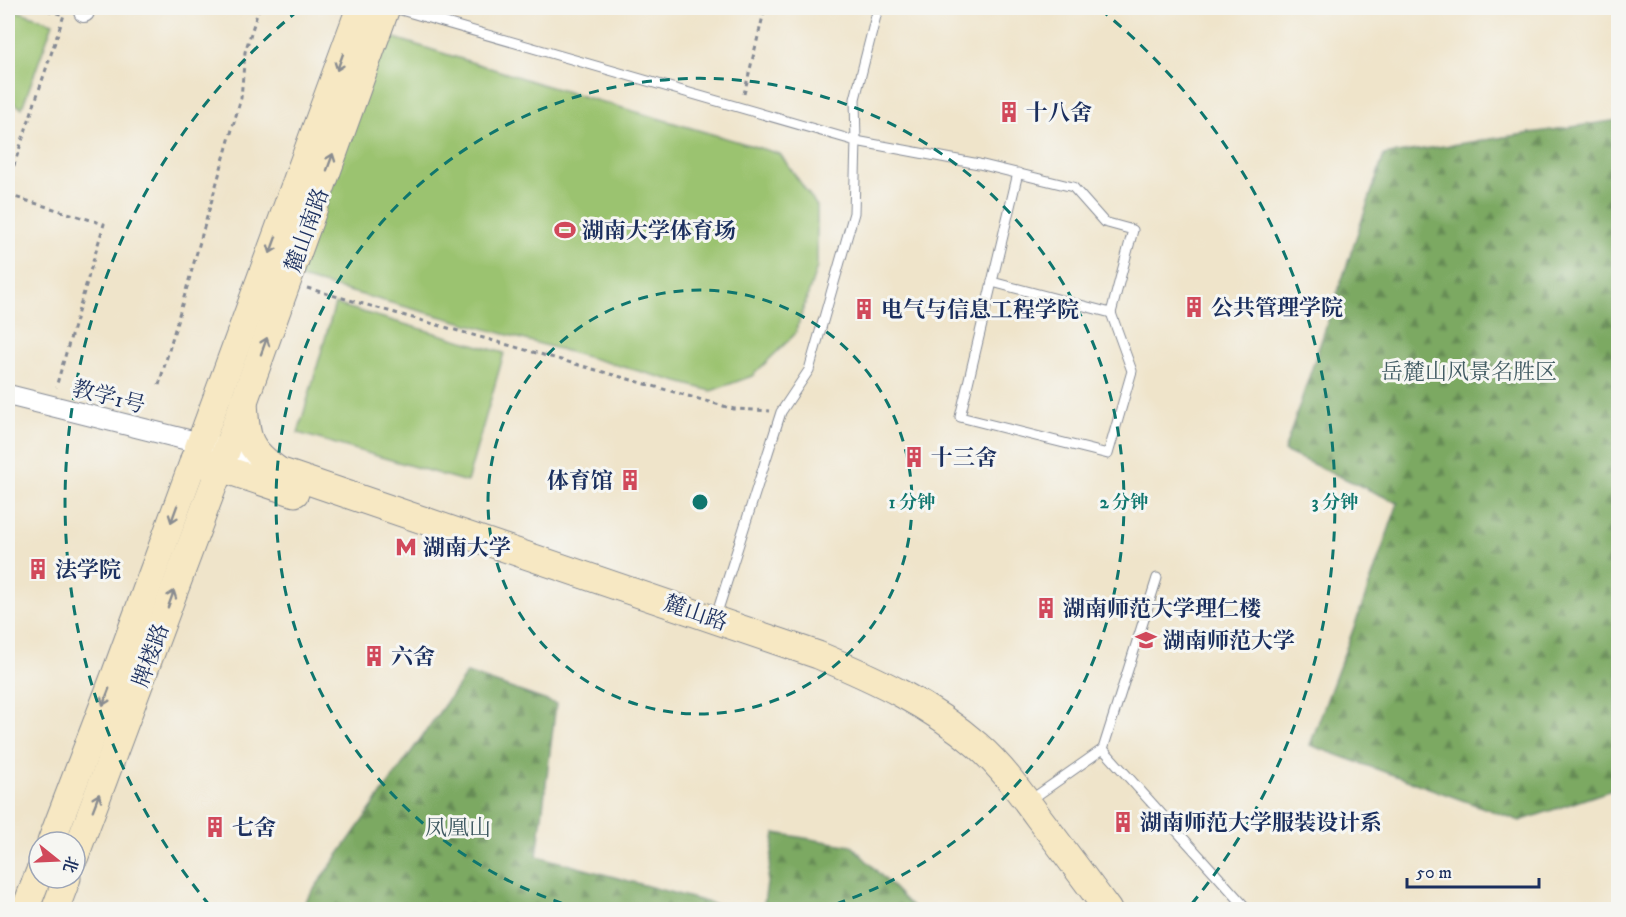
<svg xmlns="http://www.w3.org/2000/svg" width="1626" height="917" font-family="'IM FELL DW Pica','Noto Serif SC',serif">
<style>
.green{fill:#9bc36f;stroke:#5b7966;stroke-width:1.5}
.forest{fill:url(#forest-firs);stroke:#4c6c60;stroke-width:1.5}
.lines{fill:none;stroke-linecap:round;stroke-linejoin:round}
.service-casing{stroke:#858a94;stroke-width:11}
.minor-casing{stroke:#858a94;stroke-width:22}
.tertiary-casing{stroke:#858a94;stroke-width:26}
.secondary-casing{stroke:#858a94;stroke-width:29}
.path{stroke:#858a94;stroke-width:3;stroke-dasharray:4.5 4.5;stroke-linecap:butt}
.service{stroke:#fff;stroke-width:9}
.minor{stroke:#fff;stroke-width:20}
.tertiary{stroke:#fff;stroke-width:24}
.secondary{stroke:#f7e8c3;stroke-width:27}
.oneway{stroke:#898c90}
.ring{fill:none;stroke:#0f766e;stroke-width:3;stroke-dasharray:10 8}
.labels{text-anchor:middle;stroke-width:6;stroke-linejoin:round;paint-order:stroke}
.poi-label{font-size:22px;font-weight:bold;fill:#1b2f5e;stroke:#f6f6f2;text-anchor:start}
.street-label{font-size:22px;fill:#1b2f5e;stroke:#f6f6f2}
.park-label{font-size:22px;fill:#415b63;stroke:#f6f6f2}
.centre{fill:#0f766e;stroke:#f6f6f2;stroke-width:3}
.ring-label{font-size:18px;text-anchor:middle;font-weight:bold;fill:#0f766e;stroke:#f6f6f2;stroke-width:6;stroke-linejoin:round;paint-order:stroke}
</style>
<defs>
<pattern id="forest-firs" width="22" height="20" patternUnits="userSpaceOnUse" patternTransform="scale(1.5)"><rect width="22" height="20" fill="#7ca962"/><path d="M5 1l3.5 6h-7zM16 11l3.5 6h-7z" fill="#658a54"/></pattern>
</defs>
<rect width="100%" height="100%" fill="#f6f6f2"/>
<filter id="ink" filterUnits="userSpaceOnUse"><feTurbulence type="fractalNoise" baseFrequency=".0167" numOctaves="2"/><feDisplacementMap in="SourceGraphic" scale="12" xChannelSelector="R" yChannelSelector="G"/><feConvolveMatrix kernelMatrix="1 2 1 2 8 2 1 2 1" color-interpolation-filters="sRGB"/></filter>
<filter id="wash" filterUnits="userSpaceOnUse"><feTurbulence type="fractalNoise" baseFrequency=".008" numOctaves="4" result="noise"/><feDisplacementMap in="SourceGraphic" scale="24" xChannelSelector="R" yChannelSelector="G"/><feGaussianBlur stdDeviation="1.35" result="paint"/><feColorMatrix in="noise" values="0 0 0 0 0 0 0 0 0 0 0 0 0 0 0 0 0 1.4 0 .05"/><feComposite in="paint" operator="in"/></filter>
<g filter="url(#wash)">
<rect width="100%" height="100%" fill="#efe4ca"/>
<!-- green -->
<g class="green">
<path d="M8,8L53,23L22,108L8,100Z"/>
<path d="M385,35L544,85L780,154L817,206V267L795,334L752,376L711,391L297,277Z"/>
<path d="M335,304L504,353L467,482L298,433Z"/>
</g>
<!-- forest -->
<g class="forest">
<path d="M1618,120V788L1520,821L1310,745L1363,603L1398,503L1284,451L1384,155Z"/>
<path d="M467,673L556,704L537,856L732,909H300Z"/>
<path d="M775,833L852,846L914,909H763Z"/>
</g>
</g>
<g filter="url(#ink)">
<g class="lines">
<defs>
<g id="service">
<path d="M394,8L856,141L979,164L1073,187L1104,222L1133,230L1111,313L1132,371L1108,454L960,417L992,282"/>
<path d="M1018,173L992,282L1111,313"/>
<path d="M716,616L781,412L809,370L854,213L856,141L855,99L878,8"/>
<path d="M1103,749L1157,578"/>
<path d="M1029,801L1103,749L1248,910"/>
</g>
<g id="minor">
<path d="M84,12L85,8"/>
<path d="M8,395L200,443"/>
</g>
<path id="tertiary" d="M207,446L276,470"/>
<g id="secondary">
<path d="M244,401C246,438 247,449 279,471L818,655C875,679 930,704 977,745C1001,766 1020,792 1039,818C1062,848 1085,879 1108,910"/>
<path d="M194,459L295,493"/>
<path d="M51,842L115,675L360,8"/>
<path d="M75,856L220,468L386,8"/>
<path d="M25,910L39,873"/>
<path d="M55,910L67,878"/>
</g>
</defs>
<!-- service casing -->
<use href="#service" class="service-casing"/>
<!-- minor casing -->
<use href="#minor" class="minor-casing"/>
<!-- tertiary casing -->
<use href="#tertiary" class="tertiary-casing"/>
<!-- secondary casing -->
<use href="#secondary" class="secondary-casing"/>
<!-- path -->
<g class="path">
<path d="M39,8L64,15"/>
<path d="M744,94L765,8"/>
<path d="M8,183L65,12"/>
<path d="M8,195L104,224L56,387"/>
<path d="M307,288L734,409L770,411"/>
<path d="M159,385L241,98L245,52L259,8"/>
</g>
<!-- service -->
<use href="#service" class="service"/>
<!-- minor -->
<use href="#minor" class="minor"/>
<!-- tertiary -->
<use href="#tertiary" class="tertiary"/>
<!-- secondary -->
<use href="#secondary" class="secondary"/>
</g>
<!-- one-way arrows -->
<defs><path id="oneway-shaft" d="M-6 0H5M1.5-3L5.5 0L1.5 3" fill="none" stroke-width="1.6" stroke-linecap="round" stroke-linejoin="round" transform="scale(1.5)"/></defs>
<g class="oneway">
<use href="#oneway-shaft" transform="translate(340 62) rotate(110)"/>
<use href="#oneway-shaft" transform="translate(330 162) rotate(-70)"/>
<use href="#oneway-shaft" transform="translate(273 245) rotate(110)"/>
<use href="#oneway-shaft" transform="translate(264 346) rotate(-70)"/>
<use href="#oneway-shaft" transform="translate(174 514) rotate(110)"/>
<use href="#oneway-shaft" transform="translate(171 599) rotate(-70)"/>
<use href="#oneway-shaft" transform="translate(106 697) rotate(111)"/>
<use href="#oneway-shaft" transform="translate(96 802) rotate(-69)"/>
</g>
</g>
<!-- distance rings -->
<g class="ring">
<circle cx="700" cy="502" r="212"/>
<path d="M580 909A424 424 0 1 1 820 909"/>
<path d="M210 906A635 635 0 0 1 300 9M1100 9A635 635 0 0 1 1190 906"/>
</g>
<!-- icons -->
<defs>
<symbol id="building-bare" viewBox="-9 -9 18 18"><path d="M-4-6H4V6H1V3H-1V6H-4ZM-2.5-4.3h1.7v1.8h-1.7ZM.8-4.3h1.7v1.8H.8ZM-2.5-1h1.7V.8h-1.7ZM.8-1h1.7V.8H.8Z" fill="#d1495b" stroke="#f6f6f2" stroke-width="2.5" paint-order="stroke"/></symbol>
<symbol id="stadium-bare" viewBox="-9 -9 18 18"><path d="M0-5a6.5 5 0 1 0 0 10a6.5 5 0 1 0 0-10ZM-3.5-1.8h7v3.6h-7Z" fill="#d1495b" stroke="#f6f6f2" stroke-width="2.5" paint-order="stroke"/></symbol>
<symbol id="metro-bare" viewBox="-9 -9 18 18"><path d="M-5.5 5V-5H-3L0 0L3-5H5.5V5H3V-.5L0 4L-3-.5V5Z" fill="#d1495b" stroke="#f6f6f2" stroke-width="2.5" paint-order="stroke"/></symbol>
<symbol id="university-bare" viewBox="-9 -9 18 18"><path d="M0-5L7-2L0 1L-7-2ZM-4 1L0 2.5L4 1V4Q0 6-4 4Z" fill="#d1495b" stroke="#f6f6f2" stroke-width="2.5" paint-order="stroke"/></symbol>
</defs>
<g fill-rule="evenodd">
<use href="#building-bare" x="994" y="97" width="30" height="30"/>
<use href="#stadium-bare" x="550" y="215" width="30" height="30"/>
<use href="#building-bare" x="1179" y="292" width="30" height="30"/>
<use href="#building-bare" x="849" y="294" width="30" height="30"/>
<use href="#building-bare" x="899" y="442" width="30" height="30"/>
<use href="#building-bare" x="615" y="465" width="30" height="30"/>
<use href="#metro-bare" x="391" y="532" width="30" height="30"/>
<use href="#building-bare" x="23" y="554" width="30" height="30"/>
<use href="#building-bare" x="1031" y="593" width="30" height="30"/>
<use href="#university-bare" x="1131" y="625" width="30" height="30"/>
<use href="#building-bare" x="359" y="641" width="30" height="30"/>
<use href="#building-bare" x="1108" y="807" width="30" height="30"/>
<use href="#building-bare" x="200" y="812" width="30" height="30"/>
</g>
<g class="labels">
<!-- poi labels -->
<g class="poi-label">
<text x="1026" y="120">十八舍</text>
<text x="582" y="238">湖南大学体育场</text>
<text x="1211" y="315">公共管理学院</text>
<text x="881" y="317">电气与信息工程学院</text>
<text x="931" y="465">十三舍</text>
<text x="613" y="488" text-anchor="end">体育馆</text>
<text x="423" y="555">湖南大学</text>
<text x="55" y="577">法学院</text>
<text x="1063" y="616">湖南师范大学理仁楼</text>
<text x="1163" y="648">湖南师范大学</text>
<text x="391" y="664">六舍</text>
<text x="1140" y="830">湖南师范大学服装设计系</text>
<text x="232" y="835">七舍</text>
</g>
<!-- street labels -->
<g class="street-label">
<text transform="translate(306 230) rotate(-70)" y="8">麓山南路</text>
<text transform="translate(109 396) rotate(14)" y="8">教学1号</text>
<text transform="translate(696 612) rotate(19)" y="8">麓山路</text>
<text transform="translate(150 655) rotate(-70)" y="8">牌楼路</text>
</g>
<!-- park labels -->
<g class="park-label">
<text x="1469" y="379">岳麓山风景名胜区</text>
<text x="458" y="835">凤凰山</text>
</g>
</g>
<circle cx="700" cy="502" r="9" class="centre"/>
<g class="ring-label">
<text x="912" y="508">1 分钟</text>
<text x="1124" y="508">2 分钟</text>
<text x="1335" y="508">3 分钟</text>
</g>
<!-- margin -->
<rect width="1626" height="917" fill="none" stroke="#f6f6f2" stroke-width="30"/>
<!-- north arrow -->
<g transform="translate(57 860) rotate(108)"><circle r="28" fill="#f6f6f2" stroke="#9ea6b7" stroke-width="1.5"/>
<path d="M0-4.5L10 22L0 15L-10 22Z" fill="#d1495b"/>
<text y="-9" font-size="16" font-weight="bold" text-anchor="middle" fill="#1b2f5e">北</text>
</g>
<!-- scale -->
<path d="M1407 878v9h132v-9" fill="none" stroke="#1b2f5e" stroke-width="3"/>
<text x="1416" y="878" font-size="18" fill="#1b2f5e" stroke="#f6f6f2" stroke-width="4.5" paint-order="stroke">50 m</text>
</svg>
